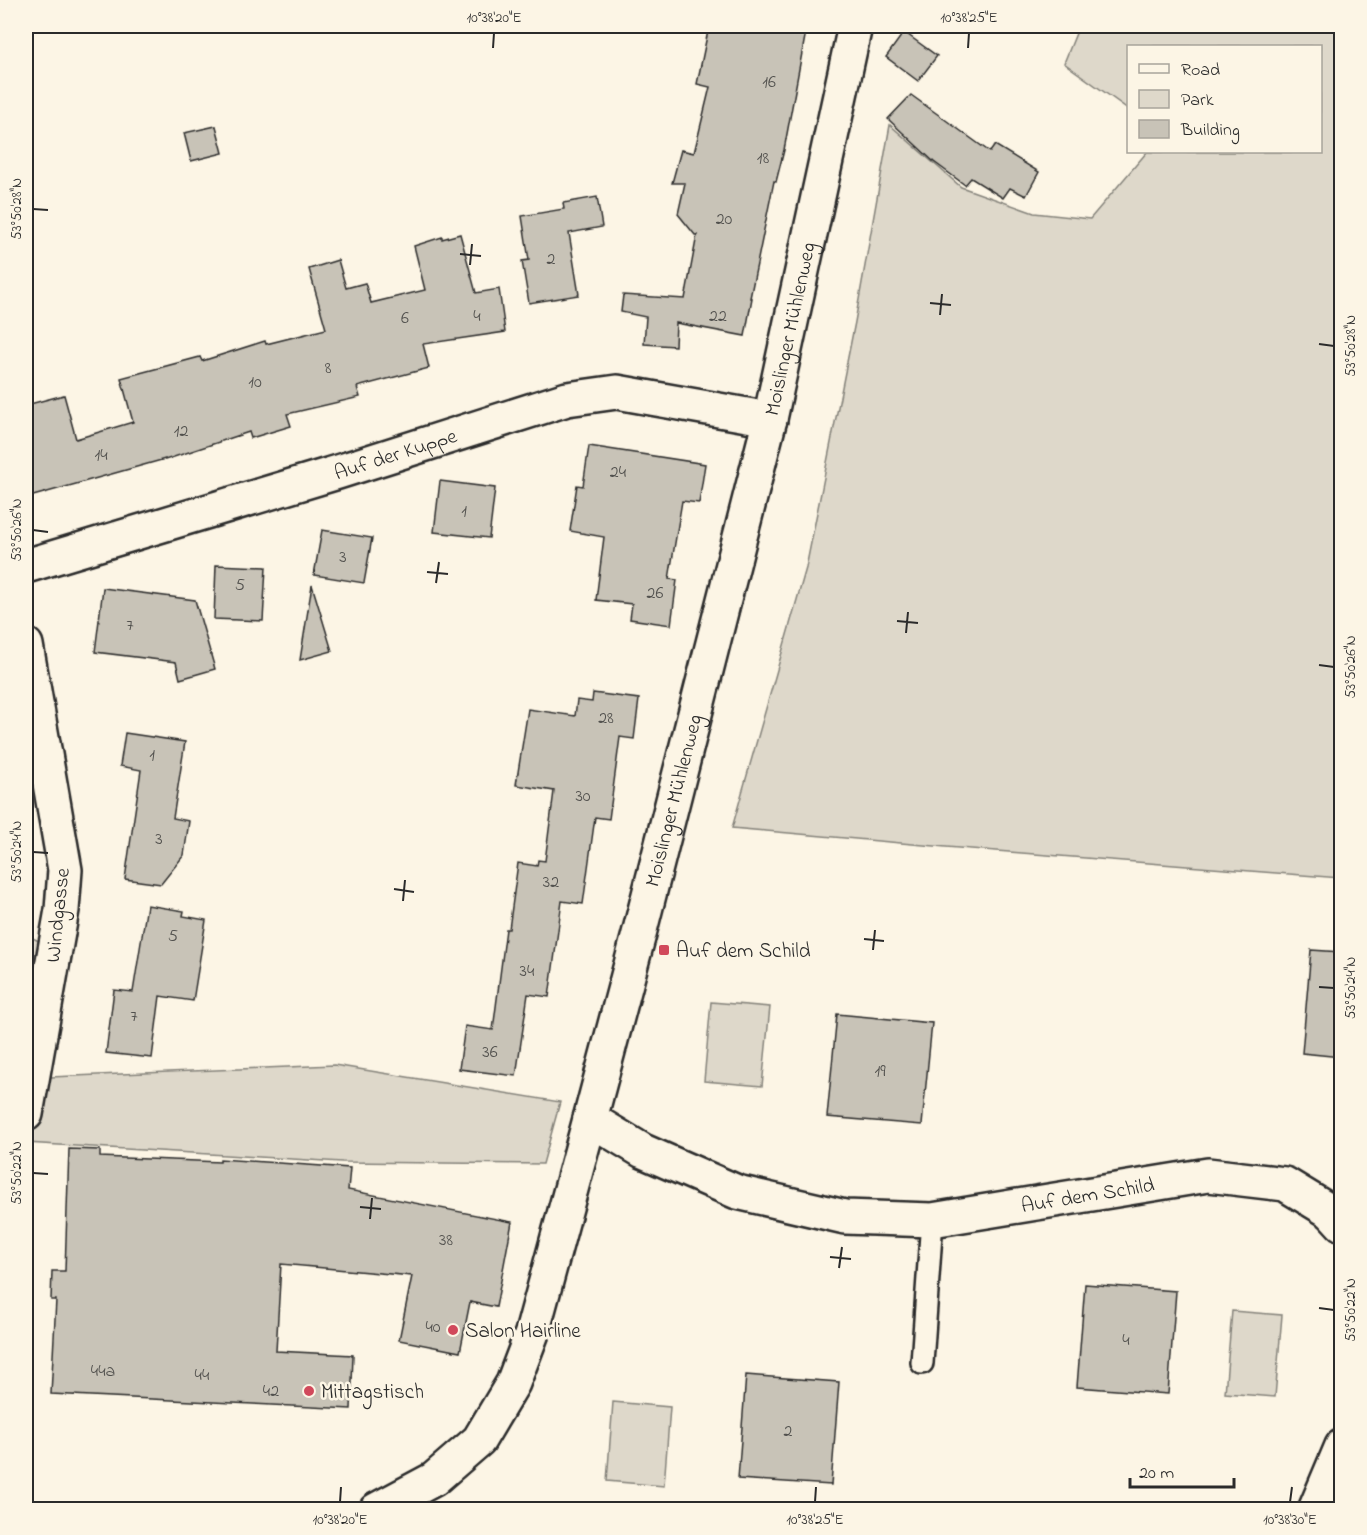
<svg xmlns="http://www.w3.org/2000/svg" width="1367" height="1535" font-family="'Indie Flower',sans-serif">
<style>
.green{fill:#ded8ca;stroke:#84827a;stroke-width:1.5}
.building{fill:#c8c3b7;stroke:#2b2b2b;stroke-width:1.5}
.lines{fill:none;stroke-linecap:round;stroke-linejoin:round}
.lane-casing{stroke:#2b2b2b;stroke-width:26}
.street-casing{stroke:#2b2b2b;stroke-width:38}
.lane{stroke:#fcf5e5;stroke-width:21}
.street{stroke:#fcf5e5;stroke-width:33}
.ticks{fill:none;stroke:#2b2b2b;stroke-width:2}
.poi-dot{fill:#d1495b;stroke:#fcf5e5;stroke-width:2}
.labels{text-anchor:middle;stroke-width:5;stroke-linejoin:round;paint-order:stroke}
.number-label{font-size:18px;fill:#52514e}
.street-label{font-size:21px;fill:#2b2b2b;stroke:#fcf5e5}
.poi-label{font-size:21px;fill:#2b2b2b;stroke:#fcf5e5;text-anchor:start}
.neatline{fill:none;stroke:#2b2b2b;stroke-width:2}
.ticks-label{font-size:15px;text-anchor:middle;fill:#2b2b2b}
</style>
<rect width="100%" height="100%" fill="#fcf5e5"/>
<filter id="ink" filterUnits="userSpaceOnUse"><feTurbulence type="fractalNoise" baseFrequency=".0167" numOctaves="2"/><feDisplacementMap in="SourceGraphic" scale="12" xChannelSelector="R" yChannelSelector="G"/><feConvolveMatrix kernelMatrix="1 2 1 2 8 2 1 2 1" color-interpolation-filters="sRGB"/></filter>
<g filter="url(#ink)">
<!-- green -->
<g class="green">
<path d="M1079,26H1341V878L946,847L732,828L806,568L855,322L890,125L961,187L1034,213L1090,219L1147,152H1320V46H1128V109L1064,63Z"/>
<path d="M26,935L39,941L26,1024Z"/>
<path d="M711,1002L770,1007L762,1086L704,1081Z"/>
<path d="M334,1065L560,1102L543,1164L342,1162L26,1143V1072L50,1077Z"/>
<path d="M1232,1311L1282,1315L1275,1397L1225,1393Z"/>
<path d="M613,1402L670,1407L664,1486L607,1481Z"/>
</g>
<!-- building -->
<g class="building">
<path d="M709,26H807L784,150L776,182L774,181L750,298H752L745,336L676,323L675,346L644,344L646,317L621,312L623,295L685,299L697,235H695L678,214L685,183H672L681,150L694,153L710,87L697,84Z"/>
<path d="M904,32L937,56L918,81L886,57Z"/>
<path d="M911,95L990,152L995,145L1039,172L1026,196L1010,188L1003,198L971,178L965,185L934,162L888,119Z"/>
<path d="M216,126L223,153L191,161L184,133Z"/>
<path d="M597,197L602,227L569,233L579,295L529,303L522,261L529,260L522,216L564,209L563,203Z"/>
<path d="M460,234L476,293L499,289L505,332L423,344L429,368L357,387L360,397L287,414L291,426L251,438L249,432L165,460V459L26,498V405L64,395L76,439L133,422L121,378L200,357L202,361L265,341L266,344L326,329L309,269L338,260L346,288L365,283L371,303L425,290L414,246L442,237V239Z"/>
<path d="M589,446L705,464L699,503L682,501L669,579L677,580L671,625L630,619L632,604L596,600L604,537L570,531L577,485L583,486Z"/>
<path d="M440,481L495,488L489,538L434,532Z"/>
<path d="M322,530L372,538L364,583L314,575Z"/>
<path d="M216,565L266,567L263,621L214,619Z"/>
<path d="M312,585L332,651L300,660Z"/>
<path d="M103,588L195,600L215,669L180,679L176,662L95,652Z"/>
<path d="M593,693L639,699L634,739L620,737L609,819L595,817L583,904L562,901L549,997L528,994L516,1076L459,1069L465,1026L493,1030L506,929H509L518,863L537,866L538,860L545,861L554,791L516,785L528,709L575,716L577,700L592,702Z"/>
<path d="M125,733L185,742L173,818L189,821L184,855L161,884L125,879L141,770L120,766Z"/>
<path d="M147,905L184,911L183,916L206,920L193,1001L160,996L152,1058L106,1053L114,990L133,992Z"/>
<path d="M1311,950L1341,952V1057L1302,1053Z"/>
<path d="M837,1014L932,1023L922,1125L827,1117Z"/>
<path d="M69,1149L100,1150V1157L220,1162V1159L350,1168L348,1190L512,1222L496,1307L470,1302L460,1352L399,1340L412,1276L281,1264L276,1351L353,1355L351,1409L51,1394L56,1300H51L52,1271H65Z"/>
<path d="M1085,1284L1176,1291L1168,1394L1077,1387Z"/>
<path d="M746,1375L839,1382L831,1485L738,1479Z"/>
</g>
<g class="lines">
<defs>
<path id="lane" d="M922,1363L932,1220"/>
<g id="street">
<path id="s1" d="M26,566L338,472L567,399L617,392L770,419"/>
<path d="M26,645L65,870L62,910L26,1114"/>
<path id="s2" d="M590,1119L643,1151L737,1192L845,1217L932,1220L1208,1175L1285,1184L1331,1212L1342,1224"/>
<path id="s3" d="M376,1510L434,1479L479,1440L513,1383L532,1333L590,1119L638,938L770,419L855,26"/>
<path d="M1315,1510L1342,1446"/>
</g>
</defs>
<!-- lane casing -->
<use href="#lane" class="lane-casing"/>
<!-- street casing -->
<use href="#street" class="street-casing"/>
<!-- lane -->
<use href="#lane" class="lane"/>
<!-- street -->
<use href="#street" class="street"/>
</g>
</g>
<!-- ticks -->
<path class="ticks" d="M493,48L494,33M968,48L969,33M33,209L48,210M460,254L481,256M470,265L472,244M930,303L951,305M940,315L942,294M1319,344L1334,346M33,530L48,532M427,572L448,574M436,583L439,562M897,621L918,623M906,633L908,612M1319,665L1334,667M33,852L48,853M394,889L414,892M403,901L405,880M864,939L884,941M873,950L875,930M1319,987L1334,988M33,1173L48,1174M360,1207L381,1209M370,1219L372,1198M830,1257L851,1259M839,1268L842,1247M1319,1308L1334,1310M340,1502L341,1487M815,1502L816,1487M1290,1502L1292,1487"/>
<!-- markers -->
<g class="poi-dot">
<rect x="658" y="944" width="12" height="12" rx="3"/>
<circle cx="453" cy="1330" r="6"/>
<circle cx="309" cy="1391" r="6"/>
</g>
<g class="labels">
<!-- number labels -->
<g class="number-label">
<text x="769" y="87">16</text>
<text x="763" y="163">18</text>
<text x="724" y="224">20</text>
<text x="551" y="264">2</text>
<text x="477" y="321">4</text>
<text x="718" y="321">22</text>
<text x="405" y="323">6</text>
<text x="328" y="373">8</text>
<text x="255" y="387">10</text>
<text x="181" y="436">12</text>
<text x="101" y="460">14</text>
<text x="618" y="477">24</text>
<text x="464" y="516">1</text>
<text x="343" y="562">3</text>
<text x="240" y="590">5</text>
<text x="655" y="598">26</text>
<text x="130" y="630">7</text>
<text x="606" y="723">28</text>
<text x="152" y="760">1</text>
<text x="583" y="801">30</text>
<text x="159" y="844">3</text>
<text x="551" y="887">32</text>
<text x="173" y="941">5</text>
<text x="527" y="976">34</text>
<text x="134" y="1021">7</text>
<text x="490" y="1057">36</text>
<text x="880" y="1076">19</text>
<text x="446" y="1245">38</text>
<text x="433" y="1332">40</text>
<text x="1126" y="1345">4</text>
<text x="103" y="1376">44a</text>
<text x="202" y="1380">44</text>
<text x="271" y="1396">42</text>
<text x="788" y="1436">2</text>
</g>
<!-- street labels -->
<g class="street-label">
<text dy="7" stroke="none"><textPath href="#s3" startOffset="1282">Moislinger Mühlenweg</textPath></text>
<text dy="7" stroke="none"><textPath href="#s1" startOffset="386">Auf der Kuppe</textPath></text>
<text dy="7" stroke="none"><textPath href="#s3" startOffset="796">Moislinger Mühlenweg</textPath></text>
<text transform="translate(57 915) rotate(-84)" y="7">Windgasse</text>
<text dy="7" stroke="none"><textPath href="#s2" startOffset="520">Auf dem Schild</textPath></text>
</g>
<!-- poi labels -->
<g class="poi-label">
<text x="676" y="957">Auf dem Schild</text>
<text x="465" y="1337">Salon Hairline</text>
<text x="321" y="1398">Mittagstisch</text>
</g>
</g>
<!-- margin -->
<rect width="1367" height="1535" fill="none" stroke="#fcf5e5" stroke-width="66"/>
<!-- legend -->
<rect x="1127" y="45" width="195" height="108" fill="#fcf5e5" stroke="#a8a49b" stroke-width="1.5"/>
<rect x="1139" y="64" width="30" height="9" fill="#fcf5e5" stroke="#a8a49b" stroke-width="1.5"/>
<text x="1181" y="75" font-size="18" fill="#2b2b2b">Road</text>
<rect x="1139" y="90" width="30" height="18" fill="#ded8ca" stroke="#a8a49b" stroke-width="1.5"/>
<text x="1181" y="105" font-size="18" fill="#2b2b2b">Park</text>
<rect x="1139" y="120" width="30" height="18" fill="#c8c3b7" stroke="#a8a49b" stroke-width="1.5"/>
<text x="1181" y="135" font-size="18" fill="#2b2b2b">Building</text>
<!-- scale -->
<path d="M1130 1478v9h104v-9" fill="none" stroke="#2b2b2b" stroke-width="3"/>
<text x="1139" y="1478" font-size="18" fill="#2b2b2b" stroke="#fcf5e5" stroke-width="4.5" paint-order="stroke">20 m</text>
<rect x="33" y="33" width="1301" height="1469" class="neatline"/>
<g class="ticks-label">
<text x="494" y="22">10°38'20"E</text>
<text x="969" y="22">10°38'25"E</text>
<text transform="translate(16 209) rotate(-90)" y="5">53°50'28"N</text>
<text transform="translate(1350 346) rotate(-90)" y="5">53°50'28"N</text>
<text transform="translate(16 530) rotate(-90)" y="5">53°50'26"N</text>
<text transform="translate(1350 667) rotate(-90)" y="5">53°50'26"N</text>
<text transform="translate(16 852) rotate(-90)" y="5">53°50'24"N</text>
<text transform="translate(1350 988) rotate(-90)" y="5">53°50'24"N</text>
<text transform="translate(16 1173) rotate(-90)" y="5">53°50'22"N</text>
<text transform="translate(1350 1310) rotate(-90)" y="5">53°50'22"N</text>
<text x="340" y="1524">10°38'20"E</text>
<text x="815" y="1524">10°38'25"E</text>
<text x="1290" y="1524">10°38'30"E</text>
</g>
</svg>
